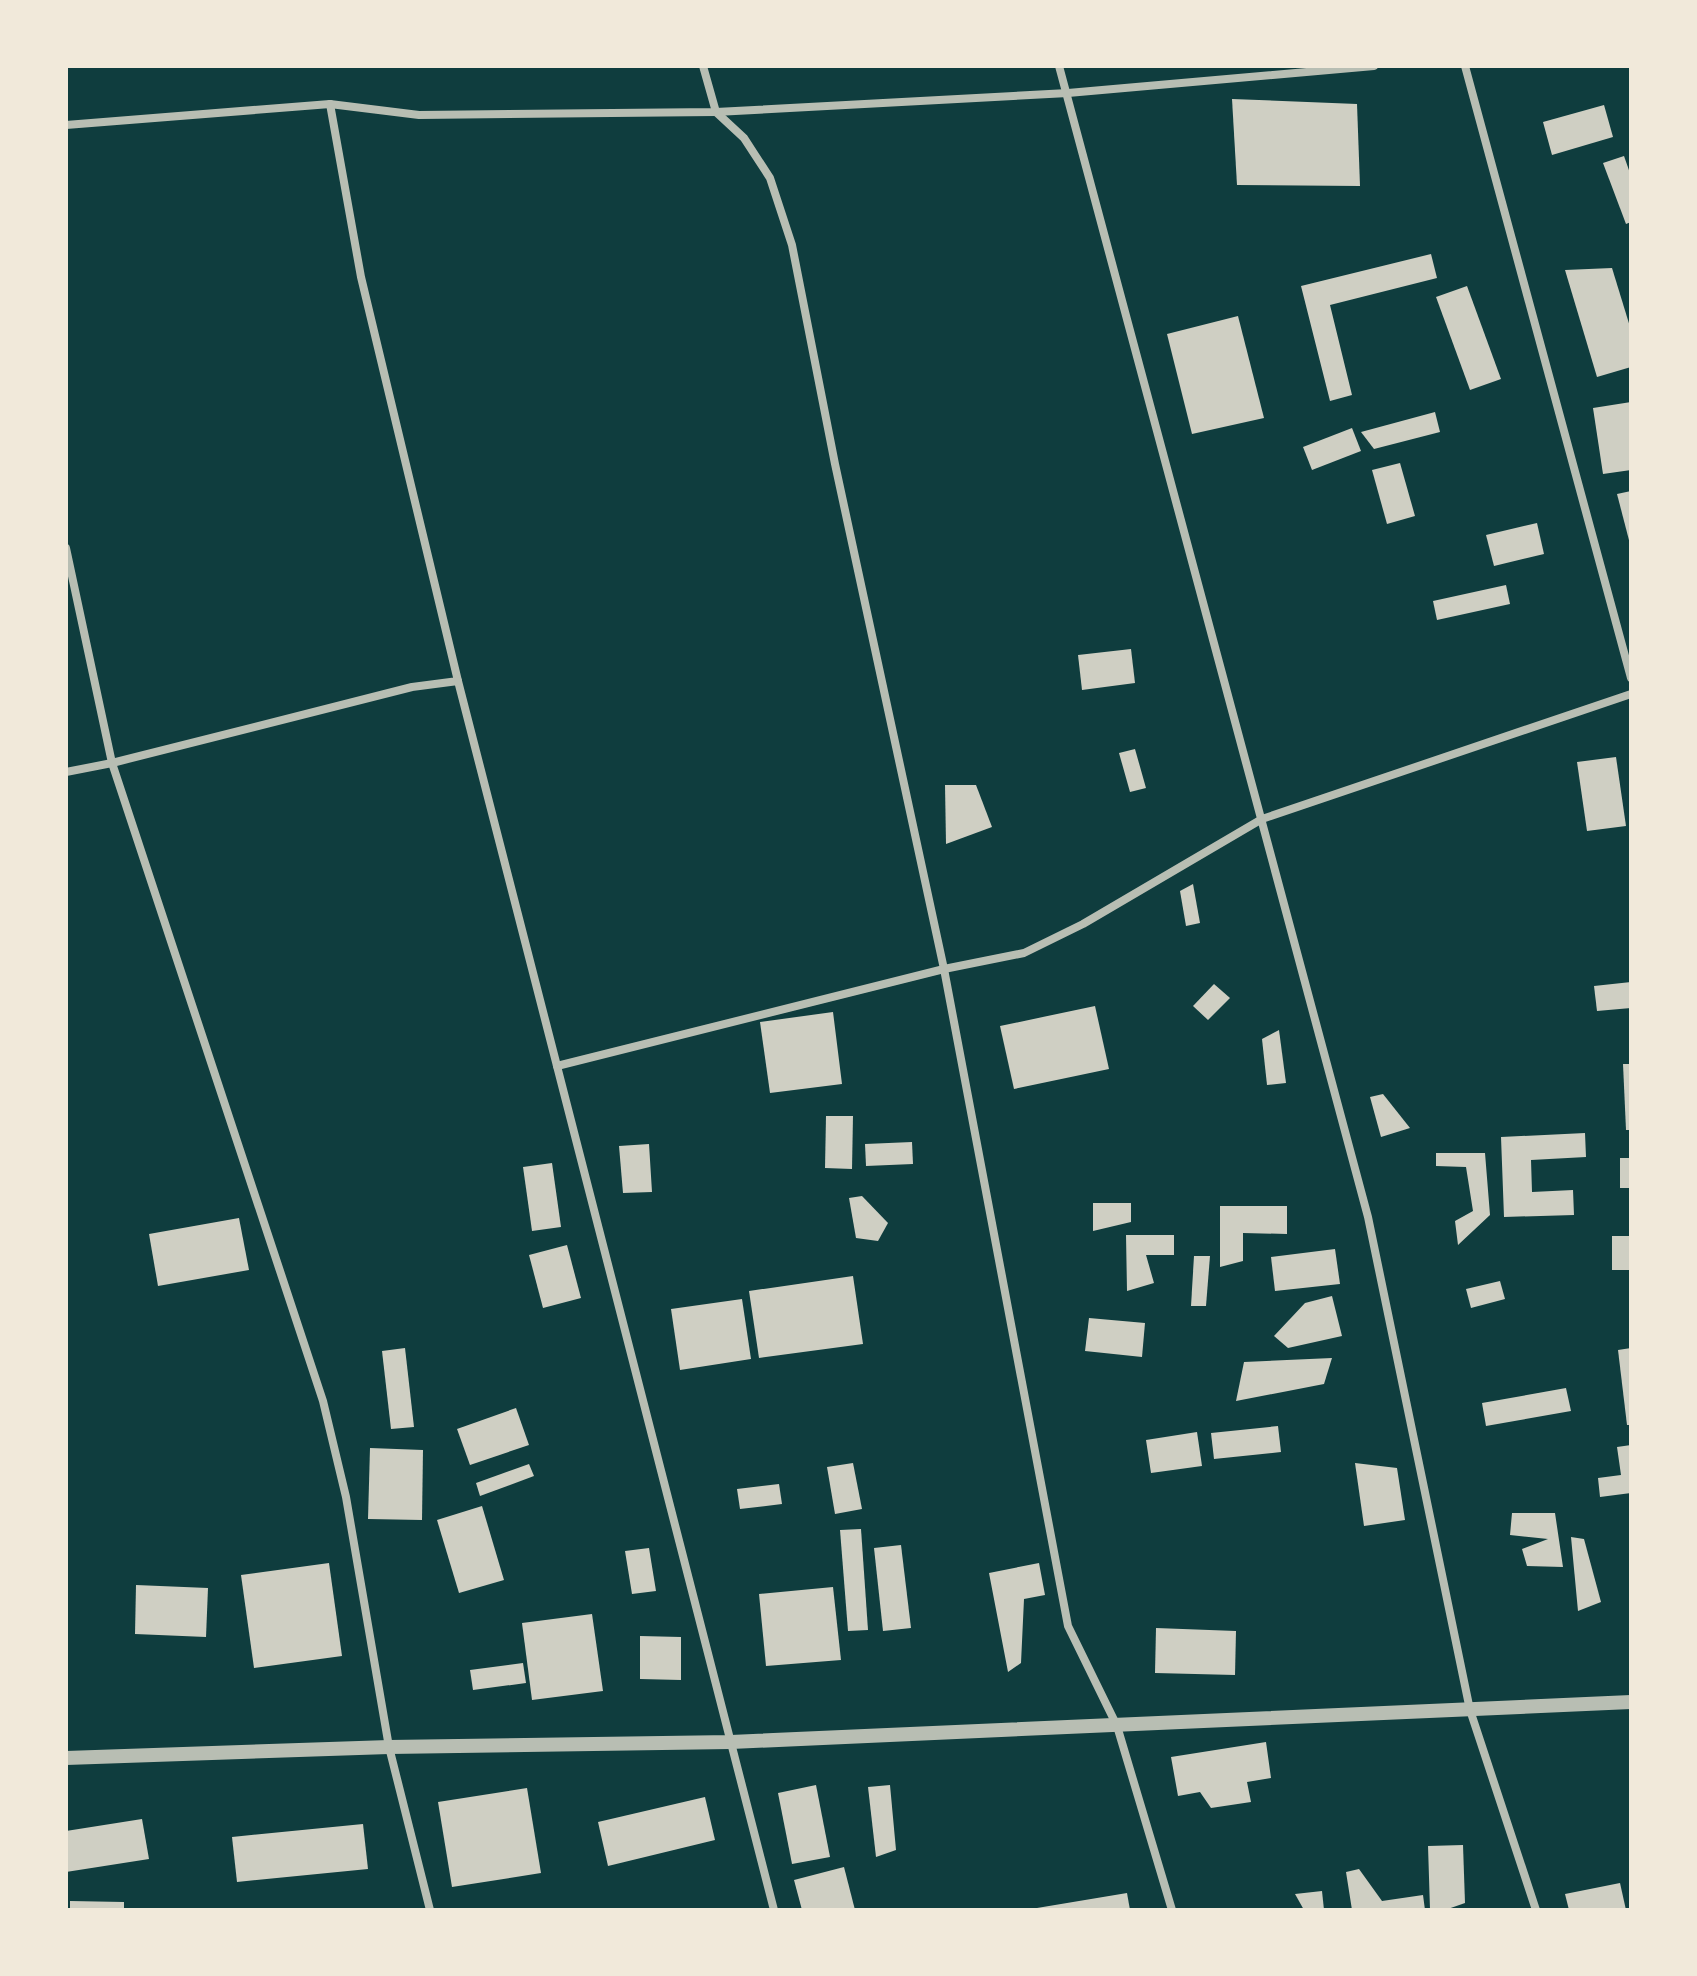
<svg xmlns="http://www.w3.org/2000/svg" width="1697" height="1976" font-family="Spectral,serif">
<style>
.building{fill:#cfcfc3}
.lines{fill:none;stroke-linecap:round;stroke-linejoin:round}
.minor{stroke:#b8beb3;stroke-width:8}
.tertiary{stroke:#b8beb3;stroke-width:14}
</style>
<rect width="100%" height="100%" fill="#0f3d3e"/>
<!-- building -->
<g class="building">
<path d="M1232,99L1357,104L1360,186L1237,185Z"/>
<path d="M1604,105L1613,137L1552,155L1543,122Z"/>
<path d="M1624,156L1631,176V222L1626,224L1603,163Z"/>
<path d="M1431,254L1437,278L1330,305L1352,395L1330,401L1301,286Z"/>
<path d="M1612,268L1631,330V367L1597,377L1565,270Z"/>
<path d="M1467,286L1501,379L1470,390L1436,297Z"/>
<path d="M1238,316L1264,418L1192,434L1167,334Z"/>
<path d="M1631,402V470L1603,474L1593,408Z"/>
<path d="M1435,412L1440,432L1374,449L1361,432Z"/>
<path d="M1352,428L1361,451L1312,470L1303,447Z"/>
<path d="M1400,463L1415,516L1387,524L1372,470Z"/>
<path d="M1631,491V544H1630L1617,494Z"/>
<path d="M1537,523L1544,554L1494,566L1486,535Z"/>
<path d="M1506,585L1510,604L1437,620L1433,601Z"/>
<path d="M1131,649L1135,683L1082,690L1078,655Z"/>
<path d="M1135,749L1146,788L1130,792L1119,753Z"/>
<path d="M1616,757L1626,826L1587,831L1577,762Z"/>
<path d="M945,785H976L992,827L946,844Z"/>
<path d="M1193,884L1200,923L1186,926L1180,891Z"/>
<path d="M1631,982V1008L1597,1011L1594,986Z"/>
<path d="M1214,984L1230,998L1208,1020L1193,1006Z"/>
<path d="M1095,1006L1109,1069L1014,1089L1000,1026Z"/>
<path d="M833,1012L842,1084L770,1093L760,1022Z"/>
<path d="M1279,1030L1286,1083L1267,1085L1262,1039Z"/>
<path d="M1623,1064H1631V1130H1626Z"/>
<path d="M1383,1094L1410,1128L1381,1137L1370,1097Z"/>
<path d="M826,1116H853L852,1169L825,1168Z"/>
<path d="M1585,1133L1586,1157L1531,1160L1532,1192L1573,1190L1574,1215L1504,1217L1501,1137Z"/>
<path d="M912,1142L913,1164L866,1166L865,1144Z"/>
<path d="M649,1144L652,1192L623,1193L619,1146Z"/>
<path d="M1436,1153H1485L1490,1215L1458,1245L1455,1221L1473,1211L1466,1167L1436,1166Z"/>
<rect x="1620" y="1158" width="11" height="30"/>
<path d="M552,1163L561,1227L532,1231L523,1167Z"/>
<path d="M862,1196L888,1223L878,1241L856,1238L849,1198Z"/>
<path d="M1093,1203H1131V1222L1093,1231Z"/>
<path d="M1220,1206H1287V1234L1243,1233V1261L1220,1267Z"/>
<path d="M239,1218L249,1270L158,1286L149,1234Z"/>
<path d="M1126,1235H1174V1255H1146L1154,1283L1127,1291Z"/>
<rect x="1612" y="1236" width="19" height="34"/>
<path d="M567,1245L581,1298L543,1308L529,1255Z"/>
<path d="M1335,1249L1340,1284L1275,1291L1271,1257Z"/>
<path d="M1194,1256H1210L1206,1306H1191Z"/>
<path d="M853,1276L863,1344L759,1358L749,1291Z"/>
<path d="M1500,1281L1505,1299L1471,1308L1466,1289Z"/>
<path d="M1332,1296L1342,1336L1288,1348L1274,1336L1305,1303Z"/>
<path d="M742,1299L751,1359L680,1370L671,1309Z"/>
<path d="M1089,1318L1145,1323L1142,1357L1085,1351Z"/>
<path d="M405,1348L414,1427L391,1429L382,1351Z"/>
<path d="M1631,1348V1425H1627L1618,1350Z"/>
<path d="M1332,1358L1324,1384L1236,1401L1244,1362Z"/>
<path d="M1566,1388L1571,1411L1486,1426L1482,1403Z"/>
<path d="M516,1408L529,1445L470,1465L457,1429Z"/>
<path d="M1278,1426L1281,1452L1214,1459L1211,1433Z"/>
<path d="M1197,1432L1202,1466L1151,1473L1146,1440Z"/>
<path d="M1631,1445V1493L1600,1497L1598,1478L1621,1475L1617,1447Z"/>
<path d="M370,1448L423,1450L422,1520L368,1519Z"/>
<path d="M853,1463L862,1509L835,1514L827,1467Z"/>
<path d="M1355,1463L1397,1468L1405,1520L1364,1526Z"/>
<path d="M529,1464L534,1476L480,1496L476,1483Z"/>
<path d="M779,1484L782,1504L740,1509L737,1489Z"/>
<path d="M482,1506L504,1580L459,1593L437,1520Z"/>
<path d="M1512,1513H1555L1563,1567L1527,1566L1522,1549L1548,1539L1510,1535Z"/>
<path d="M861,1529L868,1630L848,1631L840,1530Z"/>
<path d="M1571,1537L1584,1539L1601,1602L1578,1611Z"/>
<path d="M901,1545L911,1628L883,1631L874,1548Z"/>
<path d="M649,1548L656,1591L632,1594L625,1551Z"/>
<path d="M329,1563L342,1656L254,1668L241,1575Z"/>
<path d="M1039,1563L1045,1595L1024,1599L1021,1663L1008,1672L989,1573Z"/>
<path d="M136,1585L208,1588L206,1637L135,1634Z"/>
<path d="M833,1587L841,1660L766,1666L759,1594Z"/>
<path d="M592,1614L603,1691L532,1700L522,1623Z"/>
<path d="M1156,1628L1236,1631L1235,1675L1155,1673Z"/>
<path d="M640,1636L681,1637V1680L640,1679Z"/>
<path d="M523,1663L526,1683L473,1690L470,1670Z"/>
<path d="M1266,1742L1271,1778L1247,1782L1251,1802L1211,1808L1200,1792L1178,1796L1171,1757Z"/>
<path d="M816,1785L830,1857L792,1864L778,1793Z"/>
<path d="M890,1785L896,1850L876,1857L868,1787Z"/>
<path d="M527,1788L541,1873L452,1887L438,1802Z"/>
<path d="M705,1797L715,1840L608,1866L598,1822Z"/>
<path d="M142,1819L149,1859L66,1872V1831Z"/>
<path d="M363,1824L368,1869L237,1882L232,1837Z"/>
<path d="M1463,1845L1465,1903L1445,1910H1430L1428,1846Z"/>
<path d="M844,1867L855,1910H802L794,1880Z"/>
<path d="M1359,1869L1382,1901L1423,1895L1425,1910H1352L1346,1872Z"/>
<path d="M1620,1883L1626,1910H1569L1565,1894Z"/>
<path d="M1322,1891L1324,1910H1304L1295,1894Z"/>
<path d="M1127,1893L1130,1910H1037V1908Z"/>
<path d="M70,1901L124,1902V1910H70Z"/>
</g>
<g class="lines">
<!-- minor -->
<g class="minor">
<path d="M703,66L716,112L744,138L770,178L792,245L835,464L944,969L1068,1626L1117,1726L1172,1910"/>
<path d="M1059,66L1368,1217L1470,1710L1536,1910"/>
<path d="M1465,66L1631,678"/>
<path d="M66,125L330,104L419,115L716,112L1068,93L1374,66"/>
<path d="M66,548L112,763L323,1401L346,1497L389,1747L430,1910"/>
<path d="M458,681L774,1910"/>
<path d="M66,772L112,763L412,687L458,681L361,277L330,104"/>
<path d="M557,1066L944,969L1024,953L1083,924L1262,819L1631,694"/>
</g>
<!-- tertiary -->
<path class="tertiary" d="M66,1758L389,1747L731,1742L1631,1702"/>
</g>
<!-- border -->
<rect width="1697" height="1976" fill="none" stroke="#f1e9da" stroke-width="136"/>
</svg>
